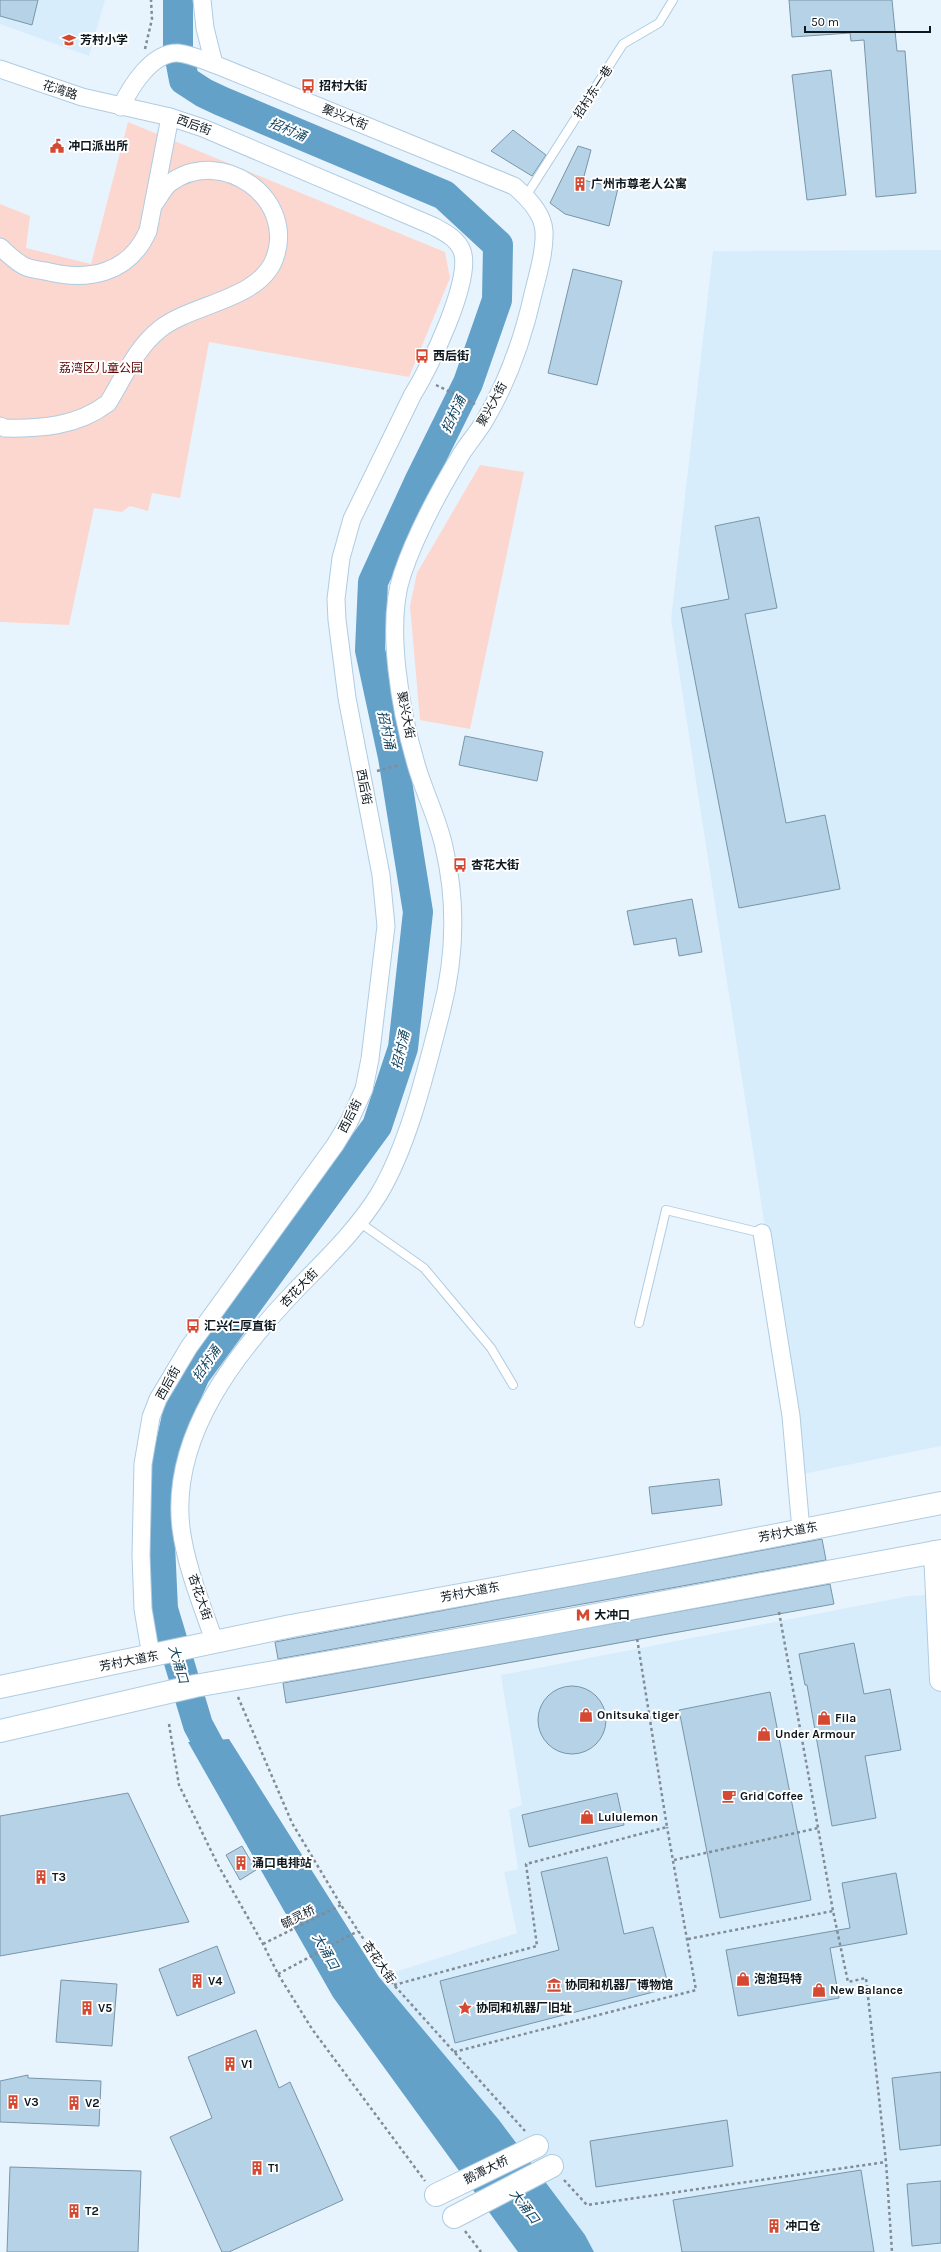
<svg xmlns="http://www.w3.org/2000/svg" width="941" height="2252" font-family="Karla,'Noto Sans SC',sans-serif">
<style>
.built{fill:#d7edfc}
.green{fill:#fcd7cf}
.water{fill:#63a1c9}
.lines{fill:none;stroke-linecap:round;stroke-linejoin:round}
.river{stroke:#63a1c9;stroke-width:30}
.building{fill:#b5d2e7;stroke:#7995a8}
.lane-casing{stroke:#afcce1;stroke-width:10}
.street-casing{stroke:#afcce1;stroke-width:19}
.secondary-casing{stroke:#afcce1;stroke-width:24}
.highway-casing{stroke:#afcce1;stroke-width:24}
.path{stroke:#818c95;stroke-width:2.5;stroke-dasharray:3 3;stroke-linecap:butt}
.lane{stroke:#fff;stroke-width:8}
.street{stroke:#fff;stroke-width:17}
.secondary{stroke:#fff;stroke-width:22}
.highway{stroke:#fff;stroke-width:22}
.labels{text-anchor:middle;stroke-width:4;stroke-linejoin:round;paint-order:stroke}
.poi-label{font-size:12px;font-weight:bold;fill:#0d181f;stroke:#fff;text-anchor:start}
.street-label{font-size:12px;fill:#0d181f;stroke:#fff}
.park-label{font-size:12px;fill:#590400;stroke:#fff}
.water-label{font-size:13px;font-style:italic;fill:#124460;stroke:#fff}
</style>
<rect width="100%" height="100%" fill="#e8f4fd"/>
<!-- built -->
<g class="built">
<path d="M0,0H105L89,56L0,24Z"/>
<path d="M941,250V1446L803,1474L671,619L713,251Z"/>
<path d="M941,1594V2252H594L585,2235L379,1977L517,1933L504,1872L518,1869L509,1810L522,1805L501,1675L909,1596Z"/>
</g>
<!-- green -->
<g class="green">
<path d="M128,122L445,252L450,278L409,377L209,342L180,498L152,493L148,511L130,506L122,512L94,508L69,625L0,622V204L30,216L26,248L91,264Z"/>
<path d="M480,465L524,472L470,729L420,720L410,606L417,573Z"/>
</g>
<!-- water -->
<path class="water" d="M229,1739L379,1977L499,2120L585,2235L594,2252H518L333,1997L188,1742Z"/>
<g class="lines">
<!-- river -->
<path class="river" d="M178,0V48L184,80L204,93L221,101L444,195L498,245L497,300L468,383L419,482L373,582L370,650L393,757L418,912L403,1048L377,1126L195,1375L177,1416L158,1502L163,1609L198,1725L226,1777"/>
</g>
<!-- building -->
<g class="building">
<path d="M0,0H38L32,25L0,16Z"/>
<path d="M789,0H892L897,51H905L916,193L876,197L864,40L851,41L850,33L792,37Z"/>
<path d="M831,70L846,195L807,200L792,75Z"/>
<path d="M513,130L546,155L532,176L491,151Z"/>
<path d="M578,146L591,150L583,180L618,188L609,226L565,214L550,203Z"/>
<path d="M573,269L622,281L597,385L548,373Z"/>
<path d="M759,517L777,608L745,614L786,823L825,815L840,889L739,908L681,608L729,599L715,526Z"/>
<path d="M465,736L543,752L537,781L459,765Z"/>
<path d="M692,899L702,952L679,956L676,938L634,945L627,911Z"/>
<path d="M719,1479L722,1505L652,1514L649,1487Z"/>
<path d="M822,1539L826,1560L278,1659L275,1642Z"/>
<path d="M830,1584L834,1604L286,1703L283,1683Z"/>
<path d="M854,1643L864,1694L890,1689L901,1750L865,1756L876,1818L832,1826L807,1685H805L799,1654Z"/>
<circle cx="572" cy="1720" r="34"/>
<path d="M770,1692L811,1900L720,1918L679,1710Z"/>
<path d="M128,1793L189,1922L0,1956V1816Z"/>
<path d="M617,1793L624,1825L529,1847L522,1815Z"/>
<path d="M242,1846L256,1870L240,1880L226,1855Z"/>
<path d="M607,1857L624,1934L653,1927L669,1988L455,2043L440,1981L559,1950L541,1872Z"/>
<path d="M896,1873L907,1934L830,1948L839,1998L738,2016L726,1950L850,1928L842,1883Z"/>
<path d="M217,1946L235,1993L177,2016L159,1969Z"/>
<path d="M61,1980L117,1984L112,2046L56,2042Z"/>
<path d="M256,2030L279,2088L290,2082L343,2200L229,2252H222L170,2137L212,2118L188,2057Z"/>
<path d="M941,2072V2145L900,2150L892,2078Z"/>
<path d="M28,2075V2078L101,2081L99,2126L0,2122V2081Z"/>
<path d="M727,2120L733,2166L596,2187L590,2141Z"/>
<path d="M10,2167L141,2171L138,2252H7Z"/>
<path d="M861,2170L874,2252H682L673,2200Z"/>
<path d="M941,2181V2243L912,2246L907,2184Z"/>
</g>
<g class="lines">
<defs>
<g id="lane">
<path d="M526,196L623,44L659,23L673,0"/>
<path d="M359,1222L424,1268L491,1348L513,1385"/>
<path d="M639,1323L666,1210L762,1233"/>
</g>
<g id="street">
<path d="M202,0L205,28L214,64"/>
<path d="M0,69L82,97L170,117L203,128L433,226C444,232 457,238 462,251C473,279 429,369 413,394L352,519L341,558L336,599L337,620L347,698L381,875L386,926L370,1059L364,1089L349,1122L335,1145L189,1347L158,1399L151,1417L143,1464L141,1555L143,1609L151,1656"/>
<path d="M121,107C131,86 152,52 178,53C190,54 203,60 214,64L514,186C527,197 543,213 544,231C545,251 538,274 533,294C523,339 508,381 485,420C478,432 469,442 462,453C439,491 416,533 402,575C385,626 401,713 416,764C424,792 438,819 444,847C457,902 455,959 441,1013C426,1070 409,1144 379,1194C356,1231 325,1260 295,1291C236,1353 170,1436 181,1528C186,1567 202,1605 215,1643"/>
<path d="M0,247C7,253 16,262 24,266C30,269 38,270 45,271C88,282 129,274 148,231L170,117"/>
<path d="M0,426L5,428C41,429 78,426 108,403C124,377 136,348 160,329C191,304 258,300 274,260C298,199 222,145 170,183C164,187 159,198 154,204"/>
<path d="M762,1233L791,1416L801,1530"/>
</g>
<g id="secondary">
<path d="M935,1552L941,1680"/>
<path d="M436,2195L537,2146"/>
<path d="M454,2217L552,2166"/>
</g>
<g id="highway">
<path d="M0,1687L291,1626L613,1567L941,1503"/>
<path d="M0,1731L195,1686L536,1626L941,1551"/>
</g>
</defs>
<!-- lane casing -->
<use href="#lane" class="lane-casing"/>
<!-- street casing -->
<use href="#street" class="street-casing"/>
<!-- secondary casing -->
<use href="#secondary" class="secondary-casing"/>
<!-- highway casing -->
<use href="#highway" class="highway-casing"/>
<!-- path -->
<g class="path">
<path d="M145,49L152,19L151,0"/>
<path d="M436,385L475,404"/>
<path d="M377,771L399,765"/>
<path d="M779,1612L833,1911L848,1982L866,1978L886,2162L892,2252"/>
<path d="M238,1697L292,1823L341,1905L394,1985L525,2131"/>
<path d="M169,1724L179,1785L218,1865L263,1944L278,1974L312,2029L425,2181"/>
<path d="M674,1860L818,1828"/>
<path d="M688,1939L833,1911"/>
<path d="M263,1944L341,1905"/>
<path d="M278,1974L358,1931"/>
<path d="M394,1985L537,1946L526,1864L667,1827L637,1638"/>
<path d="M454,2052L696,1990L667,1827"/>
<path d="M564,2180L587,2205L886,2162"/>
<path d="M465,2231L481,2252"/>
</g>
<!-- lane -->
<use href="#lane" class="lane"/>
<!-- street -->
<use href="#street" class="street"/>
<!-- secondary -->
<use href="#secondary" class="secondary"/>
<!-- highway -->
<use href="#highway" class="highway"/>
</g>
<!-- icons -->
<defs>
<symbol id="school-bare" viewBox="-9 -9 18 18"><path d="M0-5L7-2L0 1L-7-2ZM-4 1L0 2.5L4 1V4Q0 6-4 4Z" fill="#d54932" stroke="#fff" stroke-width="2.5" paint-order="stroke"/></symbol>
<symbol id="bus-bare" viewBox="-9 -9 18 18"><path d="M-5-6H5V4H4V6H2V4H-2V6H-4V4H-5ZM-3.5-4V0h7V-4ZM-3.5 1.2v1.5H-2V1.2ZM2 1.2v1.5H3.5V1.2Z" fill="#d54932" stroke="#fff" stroke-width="2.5" paint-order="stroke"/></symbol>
<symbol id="civic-bare" viewBox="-9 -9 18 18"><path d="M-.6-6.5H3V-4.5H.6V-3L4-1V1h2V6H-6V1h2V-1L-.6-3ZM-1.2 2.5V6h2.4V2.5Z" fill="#d54932" stroke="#fff" stroke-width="2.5" paint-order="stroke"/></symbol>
<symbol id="building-bare" viewBox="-9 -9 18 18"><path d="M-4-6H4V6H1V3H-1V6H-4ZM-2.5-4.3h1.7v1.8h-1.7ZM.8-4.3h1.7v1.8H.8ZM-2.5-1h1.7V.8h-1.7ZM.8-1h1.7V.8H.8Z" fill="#d54932" stroke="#fff" stroke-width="2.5" paint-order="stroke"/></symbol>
<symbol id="metro-bare" viewBox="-9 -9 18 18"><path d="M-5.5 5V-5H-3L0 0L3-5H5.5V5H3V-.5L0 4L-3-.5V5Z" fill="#d54932" stroke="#fff" stroke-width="2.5" paint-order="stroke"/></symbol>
<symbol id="shop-bare" viewBox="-9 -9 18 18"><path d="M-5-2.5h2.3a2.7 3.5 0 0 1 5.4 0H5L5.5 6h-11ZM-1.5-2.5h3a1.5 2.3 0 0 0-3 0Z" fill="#d54932" stroke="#fff" stroke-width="2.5" paint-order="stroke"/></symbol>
<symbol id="cafe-bare" viewBox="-9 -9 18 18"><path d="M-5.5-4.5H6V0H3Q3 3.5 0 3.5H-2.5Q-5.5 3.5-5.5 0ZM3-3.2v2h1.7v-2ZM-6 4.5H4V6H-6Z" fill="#d54932" stroke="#fff" stroke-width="2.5" paint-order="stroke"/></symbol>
<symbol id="museum-bare" viewBox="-9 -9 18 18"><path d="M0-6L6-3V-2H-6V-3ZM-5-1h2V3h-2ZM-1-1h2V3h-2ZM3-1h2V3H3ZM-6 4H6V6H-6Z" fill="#d54932" stroke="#fff" stroke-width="2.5" paint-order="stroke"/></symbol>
<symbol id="sight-bare" viewBox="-9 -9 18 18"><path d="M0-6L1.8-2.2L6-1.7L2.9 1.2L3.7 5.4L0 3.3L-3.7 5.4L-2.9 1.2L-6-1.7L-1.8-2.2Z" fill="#d54932" stroke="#fff" stroke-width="2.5" paint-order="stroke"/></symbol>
</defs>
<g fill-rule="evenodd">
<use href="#school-bare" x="59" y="30" width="20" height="20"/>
<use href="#bus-bare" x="298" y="76" width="20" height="20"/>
<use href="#civic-bare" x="47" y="136" width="20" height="20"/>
<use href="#building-bare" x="570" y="174" width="20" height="20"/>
<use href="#bus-bare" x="412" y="346" width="20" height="20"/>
<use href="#bus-bare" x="450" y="855" width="20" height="20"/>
<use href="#bus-bare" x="183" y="1316" width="20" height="20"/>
<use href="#metro-bare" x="573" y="1605" width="20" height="20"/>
<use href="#shop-bare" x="576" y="1705" width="20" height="20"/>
<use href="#shop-bare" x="814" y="1708" width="20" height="20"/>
<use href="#shop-bare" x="754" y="1724" width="20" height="20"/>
<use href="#cafe-bare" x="719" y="1786" width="20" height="20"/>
<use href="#shop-bare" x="577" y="1807" width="20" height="20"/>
<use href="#building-bare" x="231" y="1853" width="20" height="20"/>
<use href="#building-bare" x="31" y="1867" width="20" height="20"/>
<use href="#shop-bare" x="733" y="1969" width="20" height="20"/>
<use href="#building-bare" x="187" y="1971" width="20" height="20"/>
<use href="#museum-bare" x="544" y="1975" width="20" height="20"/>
<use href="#shop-bare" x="809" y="1980" width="20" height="20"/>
<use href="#building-bare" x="77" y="1998" width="20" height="20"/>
<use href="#sight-bare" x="455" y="1998" width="20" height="20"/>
<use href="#building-bare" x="220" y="2054" width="20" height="20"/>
<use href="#building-bare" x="3" y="2092" width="20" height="20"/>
<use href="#building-bare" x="64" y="2093" width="20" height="20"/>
<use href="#building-bare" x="247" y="2158" width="20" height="20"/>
<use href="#building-bare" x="64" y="2201" width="20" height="20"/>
<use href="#building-bare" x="764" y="2216" width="20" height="20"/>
</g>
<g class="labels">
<!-- poi labels -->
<g class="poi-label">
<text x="80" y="44">芳村小学</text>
<text x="319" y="90">招村大街</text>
<text x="68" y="150">冲口派出所</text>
<text x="591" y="188">广州市尊老人公寓</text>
<text x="433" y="360">西后街</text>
<text x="471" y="869">杏花大街</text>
<text x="204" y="1330">汇兴仁厚直街</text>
<text x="594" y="1619">大冲口</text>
<text x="597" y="1719">Onitsuka tiger</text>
<text x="835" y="1722">Fila</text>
<text x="775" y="1738">Under Armour</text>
<text x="740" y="1800">Grid Coffee</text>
<text x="598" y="1821">Lululemon</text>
<text x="252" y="1867">涌口电排站</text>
<text x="52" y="1881">T3</text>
<text x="754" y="1983">泡泡玛特</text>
<text x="208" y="1985">V4</text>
<text x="565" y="1989">协同和机器厂博物馆</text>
<text x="830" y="1994">New Balance</text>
<text x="98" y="2012">V5</text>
<text x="476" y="2012">协同和机器厂旧址</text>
<text x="241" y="2068">V1</text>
<text x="24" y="2106">V3</text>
<text x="85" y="2107">V2</text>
<text x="268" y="2172">T1</text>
<text x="85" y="2215">T2</text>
<text x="785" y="2230">冲口仓</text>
</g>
<!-- street labels -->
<g class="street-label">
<text transform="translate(60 90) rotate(18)" y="4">花湾路</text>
<text transform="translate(593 92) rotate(-57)" y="4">招村东一巷</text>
<text transform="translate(345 117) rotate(22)" y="4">聚兴大街</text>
<text transform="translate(194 125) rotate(20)" y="4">西后街</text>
<text transform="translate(492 404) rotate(-61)" y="4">聚兴大街</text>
<text transform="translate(406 715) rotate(79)" y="4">聚兴大街</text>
<text transform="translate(364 787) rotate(79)" y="4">西后街</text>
<text transform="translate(350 1116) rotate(-63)" y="4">西后街</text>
<text transform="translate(299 1288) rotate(-46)" y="4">杏花大街</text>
<text transform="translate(168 1383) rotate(-61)" y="4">西后街</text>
<text transform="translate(788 1532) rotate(-11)" y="4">芳村大道东</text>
<text transform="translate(470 1592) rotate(-11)" y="4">芳村大道东</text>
<text transform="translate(200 1597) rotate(71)" y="4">杏花大街</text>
<text transform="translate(129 1661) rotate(-11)" y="4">芳村大道东</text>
<text transform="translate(298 1917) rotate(-27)" y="4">毓灵桥</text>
<text transform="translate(379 1962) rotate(56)" y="4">杏花大街</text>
<text transform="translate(486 2170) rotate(-26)" y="4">鹅潭大桥</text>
</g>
<!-- park labels -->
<g class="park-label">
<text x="101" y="372">荔湾区儿童公园</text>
</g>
<!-- water labels -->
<g class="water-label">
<text transform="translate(288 129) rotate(23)" y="5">招村涌</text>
<text transform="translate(453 414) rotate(-65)" y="5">招村涌</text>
<text transform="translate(387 730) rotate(78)" y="5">招村涌</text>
<text transform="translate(400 1050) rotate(-77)" y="5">招村涌</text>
<text transform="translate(206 1363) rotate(-56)" y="5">招村涌</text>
<text transform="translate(179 1664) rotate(73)" y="5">大涌口</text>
<text transform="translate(326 1951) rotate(60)" y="5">大涌口</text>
<text transform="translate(525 2206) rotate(53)" y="5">大涌口</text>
</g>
</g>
<!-- scale -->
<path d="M805 26v6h125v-6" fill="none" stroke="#0d181f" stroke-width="2"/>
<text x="811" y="26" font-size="12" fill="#0d181f" stroke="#ffffff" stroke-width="3" paint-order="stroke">50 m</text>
</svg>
